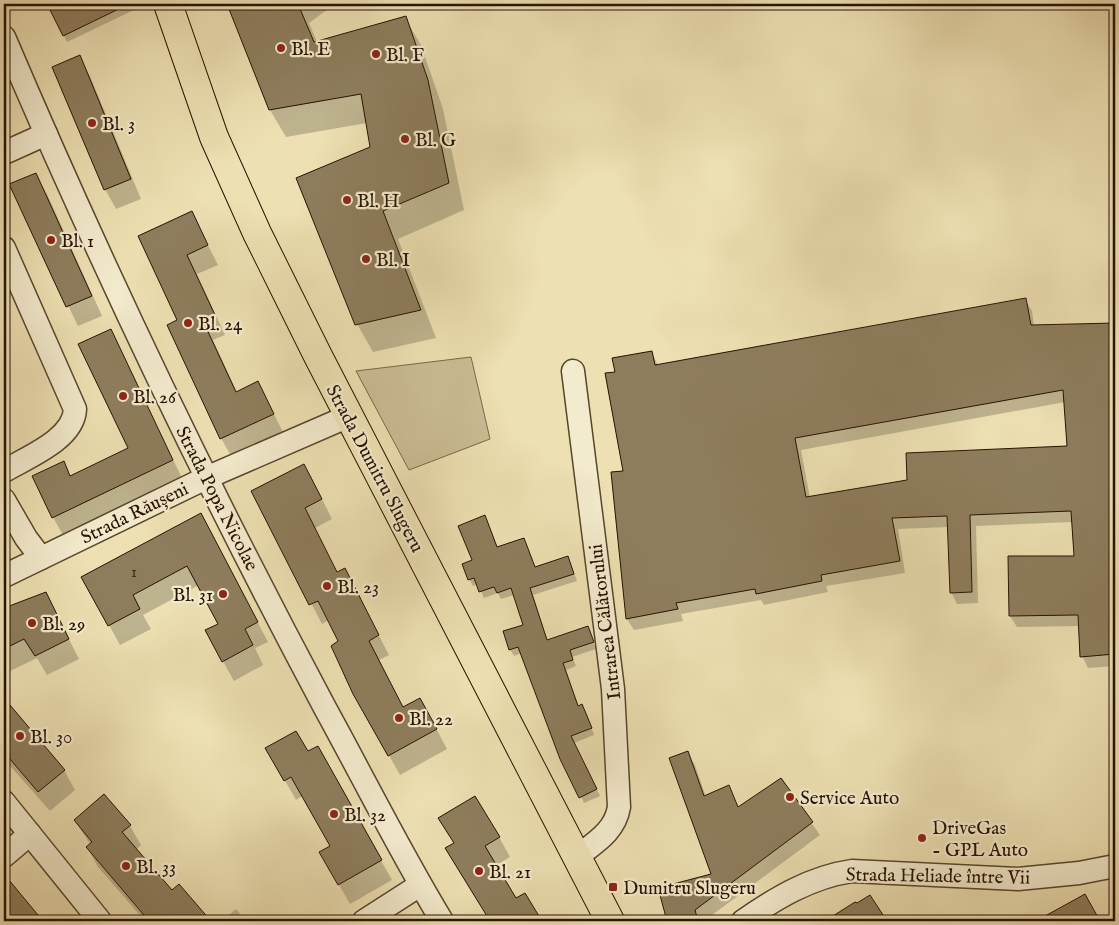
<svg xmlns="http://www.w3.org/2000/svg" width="1119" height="925" font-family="'IM FELL English',serif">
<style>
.green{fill:#cbbd94;stroke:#79684a}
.shadow{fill:#0003;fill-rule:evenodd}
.building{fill:#8e7d5d;stroke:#271200;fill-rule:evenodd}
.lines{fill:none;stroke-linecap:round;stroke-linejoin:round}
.minor-casing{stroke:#58462c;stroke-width:25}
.major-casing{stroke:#271200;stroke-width:30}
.minor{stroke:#f3ebcd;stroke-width:22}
.major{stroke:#ede0b2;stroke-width:28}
.poi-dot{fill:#8f2418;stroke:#f3ebcd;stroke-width:2}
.labels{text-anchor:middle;stroke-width:4.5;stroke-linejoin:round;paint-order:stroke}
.number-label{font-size:16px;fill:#412d17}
.poi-label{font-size:19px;fill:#271200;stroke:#f3ebcd;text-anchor:start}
.street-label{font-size:19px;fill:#271200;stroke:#f3ebcd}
</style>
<rect width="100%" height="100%" fill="#ede0b2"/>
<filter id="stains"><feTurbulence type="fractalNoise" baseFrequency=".004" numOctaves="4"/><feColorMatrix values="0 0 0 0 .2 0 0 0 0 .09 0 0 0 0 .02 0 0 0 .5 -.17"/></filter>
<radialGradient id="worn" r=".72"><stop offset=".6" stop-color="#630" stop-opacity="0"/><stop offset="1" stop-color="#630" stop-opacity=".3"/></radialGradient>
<!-- green -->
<path class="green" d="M471,357L490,439L409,470L356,371Z"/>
<!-- shadow -->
<g class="shadow">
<path d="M48,4H136L138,8L67,42Z"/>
<path d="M229,4H335L309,23L317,42L405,18L421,45L443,109L464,210L398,239L436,338L373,352L357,324L372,148L367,123L286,137L270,110Z"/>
<path d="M356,4H367L358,8Z"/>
<path d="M79,56L90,76L141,199L116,209L105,189Z"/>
<path d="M35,175L47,194L102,316L78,326L10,185Z"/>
<path d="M191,212L218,265L197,274L225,335L213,340L237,392L258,383L284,434L232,458L221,438L179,321Z"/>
<path d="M1025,300L1032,311L1034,326H1115V666L1088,668L1082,656L1080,626L1017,627L1010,616L1075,557L1073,522L976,526L978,603L957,604L951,592L949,527L898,529L905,573L826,586L828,592L764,605L761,600L681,614L683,621L634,630L627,619L612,473L625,472L616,373L652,353L658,365ZM1065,402L1068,447L909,481L810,498L801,450Z"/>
<path d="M110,331L183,480L64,537L53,517L63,463L71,477L130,449Z"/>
<path d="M315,485L332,519L315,528L337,573L344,569L389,655L379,660L403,709L431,719L447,749L400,775L354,693L340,641L329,620L322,624L253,491Z"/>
<path d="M485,517L498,548L524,539L535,568L568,558L571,564L577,581L533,595L548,641L587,627L596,649L572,657L576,666L566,670L579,707L582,706L586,712L594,735L574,743L600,796L584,803L522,653L514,656L510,649L525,626L514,595L501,599L498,593L484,598L478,584L473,586L469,579Z"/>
<path d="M211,534L268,642L255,648L263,665L234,681L223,661L220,624L199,585L143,615L151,629L120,645L83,578Z"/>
<path d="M4,551L12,571L4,575Z"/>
<path d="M46,594L79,659L47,675L37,658L4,674V610Z"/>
<path d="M4,699L64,770L75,790L50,811L4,759Z"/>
<path d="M317,747L392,880L350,904L321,853L332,847L303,796L296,800L267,749L307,753Z"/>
<path d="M687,753L695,765L706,797L729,787L739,808L781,780L820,835L704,921H668L659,889L713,874Z"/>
<path d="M75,821L130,826L141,845L136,850L172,892L179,886L209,921H145L98,867L87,847L90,844Z"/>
<path d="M499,837L510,857L495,866L516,900L524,895L541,921H491L447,849Z"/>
<path d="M4,876L41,921H4Z"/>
<path d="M1085,896L1099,921H1039Z"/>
<path d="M236,909L246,921H222Z"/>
</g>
<!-- building -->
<g class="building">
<path d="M47,4H129L63,36Z"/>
<path d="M227,4H298L314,42L406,16L428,80L449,183L383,211L421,310L355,325L296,178L370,147L361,94L269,110Z"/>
<path d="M80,55L131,179L104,190L52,67Z"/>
<path d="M36,173L92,296L66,307L9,184Z"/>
<path d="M192,211L208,245L187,255L215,315L203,321L236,392L258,381L274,414L220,439L167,325L177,320L138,236Z"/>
<path d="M1026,298L1031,325L1115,323V654L1080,657L1078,615L1009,616L1008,556H1074L1071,511L970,515L972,592L950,593L947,516L892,518L900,561L821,575L822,581L756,594L755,589L676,603L678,609L626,619L611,472L623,471L605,373L615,372L612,358L652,351L655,365ZM1063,390L1067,446L906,453L907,480L806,497L795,438Z"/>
<path d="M111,329L173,460L52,518L32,476L64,461L70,476L128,448L78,344Z"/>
<path d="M304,464L322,499L305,508L337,572L345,568L379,635L369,641L403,707L420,698L437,729L388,756L353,694L331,646L338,641L318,601L309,605L251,491Z"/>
<path d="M201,513L258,622L245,629L253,645L222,662L205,630L218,624L187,566L133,595L140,609L108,626L81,577Z"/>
<path d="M485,515L497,547L524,538L535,567L568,556L574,574L530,588L547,640L588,626L594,642L570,650L573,660L563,663L578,706L582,704L592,728L571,736L597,789L579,798L560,759L518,647L509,650L503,631L523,625L511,588L497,593L494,587L479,592L474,578L468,580L462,564L472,560L458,526Z"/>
<path d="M46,592L69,639L35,656L24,639L4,649V608Z"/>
<path d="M4,698L65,770L38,792L4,752Z"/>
<path d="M296,731L308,751L318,746L382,860L338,885L319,852L330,846L291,777L284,781L265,748Z"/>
<path d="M688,751L704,796L729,785L738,807L781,778L813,822L695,910L698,921H667L658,888L711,874L669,758Z"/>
<path d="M104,794L131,825L122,832L172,890L179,884L211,921H149L86,847L92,842L74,820Z"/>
<path d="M475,796L500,837L485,846L516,898L525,893L542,921H490L445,848L454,843L438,818Z"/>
<path d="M4,874L43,921H4Z"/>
<path d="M1085,894L1100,921H1036Z"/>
<path d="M870,895L887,921H825L855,902L857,903Z"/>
</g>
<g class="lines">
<defs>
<g id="minor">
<path d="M4,37C101,265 208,489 325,708C364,779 400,852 442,921"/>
<path d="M4,153L46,134"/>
<path d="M4,248L75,409C74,439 28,457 4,471"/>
<path d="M573,371L613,689L619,807C615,831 596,842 578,856"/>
<path d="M4,500L26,538L41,558"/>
<path d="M4,576L206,478L349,416"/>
<path d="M4,802L100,921"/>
<path d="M4,856L30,834"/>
<path d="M364,921L420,885"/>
<path d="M743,921C776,898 811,877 852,871L1018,879L1079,873L1115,866"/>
</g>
<path id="major" d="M168,4L214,137L257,233L318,356L610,921"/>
</defs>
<!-- minor casing -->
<use href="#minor" class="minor-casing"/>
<!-- major casing -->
<use href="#major" class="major-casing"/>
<!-- minor -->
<use href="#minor" class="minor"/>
<!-- major -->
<use href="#major" class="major"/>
</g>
<!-- markers -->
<g class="poi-dot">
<circle cx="281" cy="48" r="5"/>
<circle cx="376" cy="54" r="5"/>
<circle cx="92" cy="123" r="5"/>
<circle cx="405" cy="139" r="5"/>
<circle cx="347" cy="200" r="5"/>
<circle cx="51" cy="240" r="5"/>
<circle cx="366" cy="259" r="5"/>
<circle cx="188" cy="323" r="5"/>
<circle cx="123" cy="396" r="5"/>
<circle cx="327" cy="586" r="5"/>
<circle cx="223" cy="594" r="5"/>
<circle cx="32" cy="623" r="5"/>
<circle cx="399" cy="718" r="5"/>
<circle cx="20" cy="736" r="5"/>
<circle cx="790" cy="797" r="5"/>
<circle cx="334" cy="814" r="5"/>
<circle cx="922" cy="838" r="5"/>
<circle cx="126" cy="866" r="5"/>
<circle cx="479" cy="871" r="5"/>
<rect x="608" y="882" width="10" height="10" rx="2.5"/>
</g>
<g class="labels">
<!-- number labels -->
<g class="number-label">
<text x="134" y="577">1</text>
</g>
<!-- poi labels -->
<g class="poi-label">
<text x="291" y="55">Bl. E</text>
<text x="386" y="61">Bl. F</text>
<text x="102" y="130">Bl. 3</text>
<text x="415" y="146">Bl. G</text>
<text x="357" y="207">Bl. H</text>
<text x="61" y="247">Bl. 1</text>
<text x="376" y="266">Bl. I</text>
<text x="198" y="330">Bl. 24</text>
<text x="133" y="403">Bl. 26</text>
<text x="337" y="593">Bl. 23</text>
<text x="213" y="601" text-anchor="end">Bl. 31</text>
<text x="42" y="630">Bl. 29</text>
<text x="409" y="725">Bl. 22</text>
<text x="30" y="743">Bl. 30</text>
<text x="800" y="804">Service Auto</text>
<text x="344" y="821">Bl. 32</text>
<text x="932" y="834">DriveGas<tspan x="932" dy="22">- GPL Auto</tspan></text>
<text x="136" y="873">Bl. 33</text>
<text x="489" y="878">Bl. 21</text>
<text x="623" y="894">Dumitru Slugeru</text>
</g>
<!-- street labels -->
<g class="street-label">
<text transform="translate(376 468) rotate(62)" y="7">Strada Dumitru Slugeru</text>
<text transform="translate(218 498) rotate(63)" y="7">Strada Popa Nicolae</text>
<text transform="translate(134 512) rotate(-26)" y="7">Strada Răușeni</text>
<text transform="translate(604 622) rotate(-97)" y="7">Intrarea Călătorului</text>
<text transform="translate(938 875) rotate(1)" y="7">Strada Heliade între Vii</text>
</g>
</g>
<!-- margin -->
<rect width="1119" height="925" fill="none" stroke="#ede0b2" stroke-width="20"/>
<rect x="5" y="5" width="1109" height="915" fill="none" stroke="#271200" stroke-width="2.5"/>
<rect x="10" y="10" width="1099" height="905" fill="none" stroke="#271200"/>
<rect width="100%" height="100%" filter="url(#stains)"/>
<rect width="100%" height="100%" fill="url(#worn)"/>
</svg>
